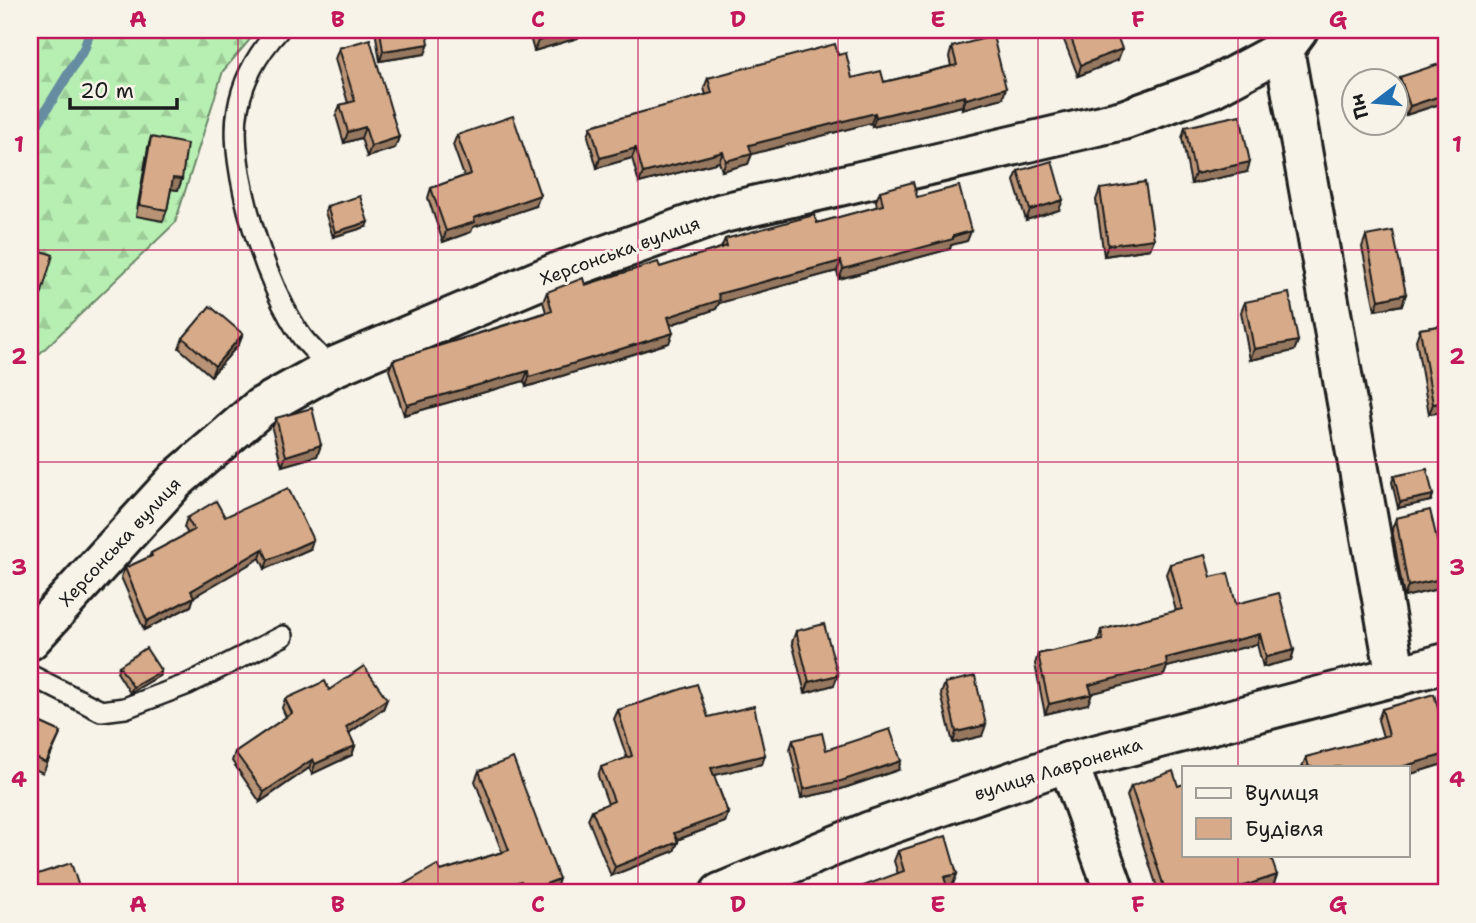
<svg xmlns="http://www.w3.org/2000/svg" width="1476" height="923" font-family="'Shantell Sans',sans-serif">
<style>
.forest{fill:url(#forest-firs);stroke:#6a8667;stroke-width:2}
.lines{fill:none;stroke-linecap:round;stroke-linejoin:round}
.stream{stroke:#658ca0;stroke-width:10}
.service-casing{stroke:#1c1c1c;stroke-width:24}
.minor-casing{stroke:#1c1c1c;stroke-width:44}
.service{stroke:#f7f3e8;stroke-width:19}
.minor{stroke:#f7f3e8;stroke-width:38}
.wall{fill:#b99376;stroke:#1c1c1c;stroke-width:2}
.shaded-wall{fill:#967860;stroke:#1c1c1c;stroke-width:2}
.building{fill:#d7ab89;stroke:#1c1c1c;stroke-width:2}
.grid{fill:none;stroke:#c2185b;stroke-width:2;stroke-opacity:0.55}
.labels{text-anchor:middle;stroke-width:6;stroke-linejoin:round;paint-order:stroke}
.street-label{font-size:18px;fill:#1c1c1c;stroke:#f7f3e8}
.neatline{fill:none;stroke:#c2185b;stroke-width:2.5}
.grid-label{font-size:23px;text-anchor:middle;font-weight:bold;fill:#c2185b}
</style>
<defs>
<pattern id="forest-firs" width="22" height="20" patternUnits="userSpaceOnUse" patternTransform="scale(1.75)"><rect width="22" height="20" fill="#b7efb2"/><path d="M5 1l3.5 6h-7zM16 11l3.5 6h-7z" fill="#9dcc98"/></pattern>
</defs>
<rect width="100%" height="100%" fill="#f7f3e8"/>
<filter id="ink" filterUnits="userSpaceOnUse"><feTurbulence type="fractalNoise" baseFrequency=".0143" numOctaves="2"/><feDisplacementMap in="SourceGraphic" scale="14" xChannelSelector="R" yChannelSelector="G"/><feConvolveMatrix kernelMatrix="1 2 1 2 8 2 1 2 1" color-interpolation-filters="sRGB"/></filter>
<g filter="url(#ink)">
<!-- forest -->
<path class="forest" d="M30,30H258L223,71L175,223L30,363Z"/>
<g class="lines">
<!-- stream -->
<path class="stream" d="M30,136L85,47L90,30"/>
<defs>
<g id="service">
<path d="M279,30C258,53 243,78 238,109C227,167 267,290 302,337C310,348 322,358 331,368"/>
<path d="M30,675L101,711L125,708L188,684L283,636"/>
</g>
<g id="minor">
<path d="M1284,49L1396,677"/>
<path d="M30,640L176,480L261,407L331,368L561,271L723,213L1123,120L1211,88L1284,49L1298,30"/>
<path d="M1068,762L1115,893"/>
<path d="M720,893L868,832L1068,762L1446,663"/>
</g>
</defs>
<!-- service casing -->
<use href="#service" class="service-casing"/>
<!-- minor casing -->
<use href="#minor" class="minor-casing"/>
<!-- service -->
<use href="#service" class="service"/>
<!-- minor -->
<use href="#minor" class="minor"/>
</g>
<!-- wall -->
<g class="wall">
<path d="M375,30H427L425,54L380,61Z"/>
<path d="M528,30H581L578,38L534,51Z"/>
<path d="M1060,30H1115L1118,60L1078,76Z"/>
<path d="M952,47L1003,98L962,109V106L872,127L871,123L752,154L748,164L722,171L719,162L639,183L632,158L597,168L588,136L591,126L706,95L704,88L708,78L838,55L852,78L884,82L951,66L949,57Z"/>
<path d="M339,48L399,137L395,148L367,157L361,138L344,143L336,116L340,105L348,103L335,59Z"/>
<path d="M1446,65V102L1406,115L1397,86L1400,77Z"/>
<path d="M1185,127L1247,172L1191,184L1182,138Z"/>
<path d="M457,135L536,206L473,227L471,232L443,242L428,198L431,188L464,176L453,145Z"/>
<path d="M151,137L182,179L178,190L171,189L167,210L163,221L136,216L148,147Z"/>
<path d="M1018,171L1059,210L1026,220L1014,181Z"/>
<path d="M1100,189L1154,239L1150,249L1104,256L1096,200Z"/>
<path d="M880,191L917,197L971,231L967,241L951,245L950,249L839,279L837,271L719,303L716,309L670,325L669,343L526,387L524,381L404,415L389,370L393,360L546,312L543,302L547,292L585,285L660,267L721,248L725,239L817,223L877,207L876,201Z"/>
<path d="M327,206L366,227L333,237L325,212Z"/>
<path d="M1366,236L1406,294L1402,305L1375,310L1362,247Z"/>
<path d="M30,247L42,292L38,303L30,300Z"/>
<path d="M1245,302L1298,341L1294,351L1250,360L1241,312Z"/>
<path d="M1446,325V422L1444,412L1429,414L1416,340L1420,329Z"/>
<path d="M243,334L239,344L211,376L179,348L183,338Z"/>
<path d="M276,418L321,445L317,456L282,466L272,429Z"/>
<path d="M1394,476L1433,495L1431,501L1398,508L1392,482Z"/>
<path d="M225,517L310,549L265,569L260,558L194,596L191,606L144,630L121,577L125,568L149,557L151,553L188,534L184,527L187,518Z"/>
<path d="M1396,518L1442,588L1404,597L1392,529Z"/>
<path d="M1170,564L1211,577L1236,604L1294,650L1291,660L1263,667L1257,644L1167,667L1164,675L1091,693L1088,704L1045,714L1035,664L1038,654L1098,641L1101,630L1176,611L1166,574Z"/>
<path d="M796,631L838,675L834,685L805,693L792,642Z"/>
<path d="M119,666L159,676L130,693L117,672Z"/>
<path d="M945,683L982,736L953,743L941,694Z"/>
<path d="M329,690L387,699L383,709L349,733L355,746L352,755L312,774L309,768L260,802L232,761L235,752L286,717L282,708L285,699Z"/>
<path d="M1382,709L1446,737V763L1408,775V767H1302L1306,757L1383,737L1378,720Z"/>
<path d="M618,710L708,717L765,755L762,764L714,775L728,813L725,822L677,840L678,842L674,851L611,876L588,819L592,810L608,804L598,776L601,767L627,758L614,719Z"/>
<path d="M30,718L61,732L43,773L30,767Z"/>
<path d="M793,740L826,750L898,770L838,790L801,798L790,749Z"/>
<path d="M479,771L556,889L546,893H517V892L441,871L502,852L475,781Z"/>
<path d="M1131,786L1184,855L1277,875L1273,886L1250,893H1159L1127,796Z"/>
<path d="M898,851L957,874L953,884L947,886L898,874L894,861Z"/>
<path d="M32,876L81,893H30V882Z"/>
</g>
<!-- shaded-wall -->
<g class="shaded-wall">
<path d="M574,30H581L578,38L534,51L538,41Z"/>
<path d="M429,44L425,54L380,61L383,51Z"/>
<path d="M1122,49L1118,60L1078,76L1081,65Z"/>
<path d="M1006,88L1003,98L962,109L966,99Z"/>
<path d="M1446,94V102L1406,115L1410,106Z"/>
<path d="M965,96L962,106L872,127L876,117Z"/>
<path d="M875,113L871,123L752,154L748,164L722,171L726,161L749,145Z"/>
<path d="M365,127L361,138L344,143L348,132Z"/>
<path d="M399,137L395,148L367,157L371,146Z"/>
<path d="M636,148L632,158L597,168L600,158Z"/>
<path d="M723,152L719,162L639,183L643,173Z"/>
<path d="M1250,162L1247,172L1191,184L1195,174Z"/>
<path d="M173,178L182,179L178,190L169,189Z"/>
<path d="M540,195L536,206L473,227L471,232L443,242L446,231L474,218Z"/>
<path d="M1063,200L1059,210L1026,220L1030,210Z"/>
<path d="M368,222L366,227L333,237L335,232Z"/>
<path d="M971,231L967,241L951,245L950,249L839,279L843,269Z"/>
<path d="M1154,239L1150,249L1104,256L1108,245Z"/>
<path d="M841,261L837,271L719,303L716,309L664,327L668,317L718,294Z"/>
<path d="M1406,294L1402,305L1375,310L1379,300Z"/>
<path d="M673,333L669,343L526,387L529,377Z"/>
<path d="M243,334L239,344L211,376L215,366Z"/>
<path d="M1298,341L1294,351L1250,360L1254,349Z"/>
<path d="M528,371L524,381L404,415L407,405Z"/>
<path d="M1446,402V407L1444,412L1429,414L1433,404Z"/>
<path d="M321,445L317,456L282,466L286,456Z"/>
<path d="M1433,495L1431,501L1398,508L1400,502Z"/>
<path d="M313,540L310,549L265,569L268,560Z"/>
<path d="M263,549L260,558L188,600L191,591Z"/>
<path d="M1446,578L1442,588L1404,597L1408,586Z"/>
<path d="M194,597L191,606L144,630L147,621Z"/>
<path d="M1260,634L1257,644L1167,667L1164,675L1086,695L1089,685L1166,658Z"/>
<path d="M1294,650L1291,660L1263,667L1266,657Z"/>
<path d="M161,671L159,676L130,693L133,687Z"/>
<path d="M838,675L834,685L805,693L809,682Z"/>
<path d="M1092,694L1088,704L1045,714L1049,704Z"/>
<path d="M387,699L383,709L343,737L346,727Z"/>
<path d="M986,725L982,736L953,743L956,732Z"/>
<path d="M355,746L352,755L312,774L315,764Z"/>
<path d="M1446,754V763L1408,775V767H1401Z"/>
<path d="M765,755L762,764L707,777L711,768Z"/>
<path d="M313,759L309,768L260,802L264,792Z"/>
<path d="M901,761L898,770L838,790L801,798L804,789Z"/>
<path d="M728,813L725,822L671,842L674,833Z"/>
<path d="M678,842L674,851L611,876L615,867Z"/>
<path d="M957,874L953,884L940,888L944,877Z"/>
<path d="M1277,875L1273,886L1250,893H1227L1228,891Z"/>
<path d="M559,879L556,889L546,893H525Z"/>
<path d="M521,881L517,892L511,893H482Z"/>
</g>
<!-- building -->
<g class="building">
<path d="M380,30H427L429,44L383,51Z"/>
<path d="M535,30H574L538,41Z"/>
<path d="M1068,30H1115L1122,49L1081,65Z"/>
<path d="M993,36L1006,88L966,99L965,96L876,117L875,113L749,145L752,154L726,161L723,152L643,173L636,148L600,158L591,126L712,93L708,78L835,44L838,55L846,53L852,78L881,71L884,82L957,65L952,47Z"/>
<path d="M370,39L399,137L371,146L365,127L348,132L340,105L355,101L339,48Z"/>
<path d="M1442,63L1443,66L1446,65V94L1410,106L1400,77Z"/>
<path d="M1240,115L1250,162L1195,174L1185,127Z"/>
<path d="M513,116L540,195L474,218L475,222L446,231L431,188L471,174L457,135Z"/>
<path d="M151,137L187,144L182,179L173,178L167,210L139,205Z"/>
<path d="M1052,161L1063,200L1030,210L1018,171Z"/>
<path d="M913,182L917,197L959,186L971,231L953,236V239L843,269L841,261L718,294L720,300L668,317L673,333L529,377L528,371L407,405L393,360L552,311L547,292L583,278L585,285L658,262L660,267L727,246L725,239L814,215L817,223L883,205L880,191Z"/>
<path d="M1145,182L1154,239L1108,245L1100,189Z"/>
<path d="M360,196L368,222L335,232L327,206Z"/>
<path d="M1393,231L1406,294L1379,300L1366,236Z"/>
<path d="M30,247L53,255L42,292L30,288Z"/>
<path d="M1289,293L1298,341L1254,349L1245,302Z"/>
<path d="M210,306L243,334L215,366L183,338Z"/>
<path d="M1446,325V402L1433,404L1420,329Z"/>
<path d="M312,408L321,445L286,456L276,418Z"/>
<path d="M1427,469L1433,495L1400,502L1394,476Z"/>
<path d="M288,488L313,540L268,560L263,549L191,591L194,597L147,621L125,568L152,556L151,553L194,530L187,518L216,501L225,517Z"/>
<path d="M1430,510L1446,578L1408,586L1396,518Z"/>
<path d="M1205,555L1211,577L1228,573L1236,604L1279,593L1294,650L1266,657L1260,634L1166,658L1167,665L1089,685L1092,694L1049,704L1038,654L1103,640L1101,630L1182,609L1170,564Z"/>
<path d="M824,624L838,675L809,682L796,631Z"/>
<path d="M146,648L161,671L133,687L119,666Z"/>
<path d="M364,666L387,699L346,727L355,746L315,764L313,759L264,792L235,752L292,713L285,699L325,681L329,690Z"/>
<path d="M975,676L986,725L956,732L945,683Z"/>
<path d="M697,684L708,717L754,706L765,755L711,768L728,813L674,833L678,842L615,867L592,810L614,801L601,767L632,756L618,710Z"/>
<path d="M1434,694L1446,737V754L1401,767H1309L1306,757L1389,735L1382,709Z"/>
<path d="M30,718L61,732L46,763L30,755Z"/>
<path d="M890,729L901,761L841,781L804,789L793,740L822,733L826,750Z"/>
<path d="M513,758L559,879L525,892L521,881L482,893H389L437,865L441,871L509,850L479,771Z"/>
<path d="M1173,771L1178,786L1184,784V855H1270L1277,875L1228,891L1229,893H1166L1131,786Z"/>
<path d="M946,836L957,874L944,877L949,893H845L904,871L898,851Z"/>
<path d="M71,863L81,893H38L32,876Z"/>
</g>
</g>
<!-- grid -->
<path class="grid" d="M238,30V893M438,30V893M638,30V893M838,30V893M1038,30V893M1238,30V767M30,250H1446M30,462H1446M30,673H1446M1238,855V893"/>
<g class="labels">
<!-- street labels -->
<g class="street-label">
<text transform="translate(620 251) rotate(-20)" y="6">Херсонська вулиця</text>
<text transform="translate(120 542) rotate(-47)" y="6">Херсонська вулиця</text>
<text transform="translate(1058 769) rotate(-17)" y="6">вулиця Лавроненка</text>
</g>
</g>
<!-- margin -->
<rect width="1476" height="923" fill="none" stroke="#f7f3e8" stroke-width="77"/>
<!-- legend -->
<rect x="1182" y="766" width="228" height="91" fill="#f7f3e8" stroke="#9f9d96" stroke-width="2"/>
<rect x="1196" y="788" width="35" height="10" fill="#f7f3e8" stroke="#9f9d96" stroke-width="2"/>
<text x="1245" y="800" font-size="21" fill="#1c1c1c">Вулиця</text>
<rect x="1196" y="818" width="35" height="21" fill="#d7ab89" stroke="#9f9d96" stroke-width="2"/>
<text x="1245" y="836" font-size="21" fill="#1c1c1c">Будівля</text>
<!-- north arrow -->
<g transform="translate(1375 102) rotate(254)"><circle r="33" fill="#f7f3e8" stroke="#9f9d96" stroke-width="2"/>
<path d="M0-5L12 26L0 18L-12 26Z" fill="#1f6fb2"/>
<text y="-10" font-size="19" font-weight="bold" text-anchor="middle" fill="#1c1c1c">Пн</text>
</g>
<!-- scale -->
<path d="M70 98v10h107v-10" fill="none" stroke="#1c1c1c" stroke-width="3.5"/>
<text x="80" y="98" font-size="21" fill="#1c1c1c" stroke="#f7f3e8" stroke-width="5" paint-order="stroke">20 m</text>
<rect x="38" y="38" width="1400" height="846" class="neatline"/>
<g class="grid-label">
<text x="138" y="27">A</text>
<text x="338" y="27">B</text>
<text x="538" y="27">C</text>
<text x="738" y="27">D</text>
<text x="938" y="27">E</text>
<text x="1138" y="27">F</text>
<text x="1338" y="27">G</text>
<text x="19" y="152">1</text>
<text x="1457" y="152">1</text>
<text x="19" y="364">2</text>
<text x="1457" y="364">2</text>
<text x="19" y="575">3</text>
<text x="1457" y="575">3</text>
<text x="19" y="787">4</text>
<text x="1457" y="787">4</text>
<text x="138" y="912">A</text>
<text x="338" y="912">B</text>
<text x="538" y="912">C</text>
<text x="738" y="912">D</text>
<text x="938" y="912">E</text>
<text x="1138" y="912">F</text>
<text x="1338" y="912">G</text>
</g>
</svg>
